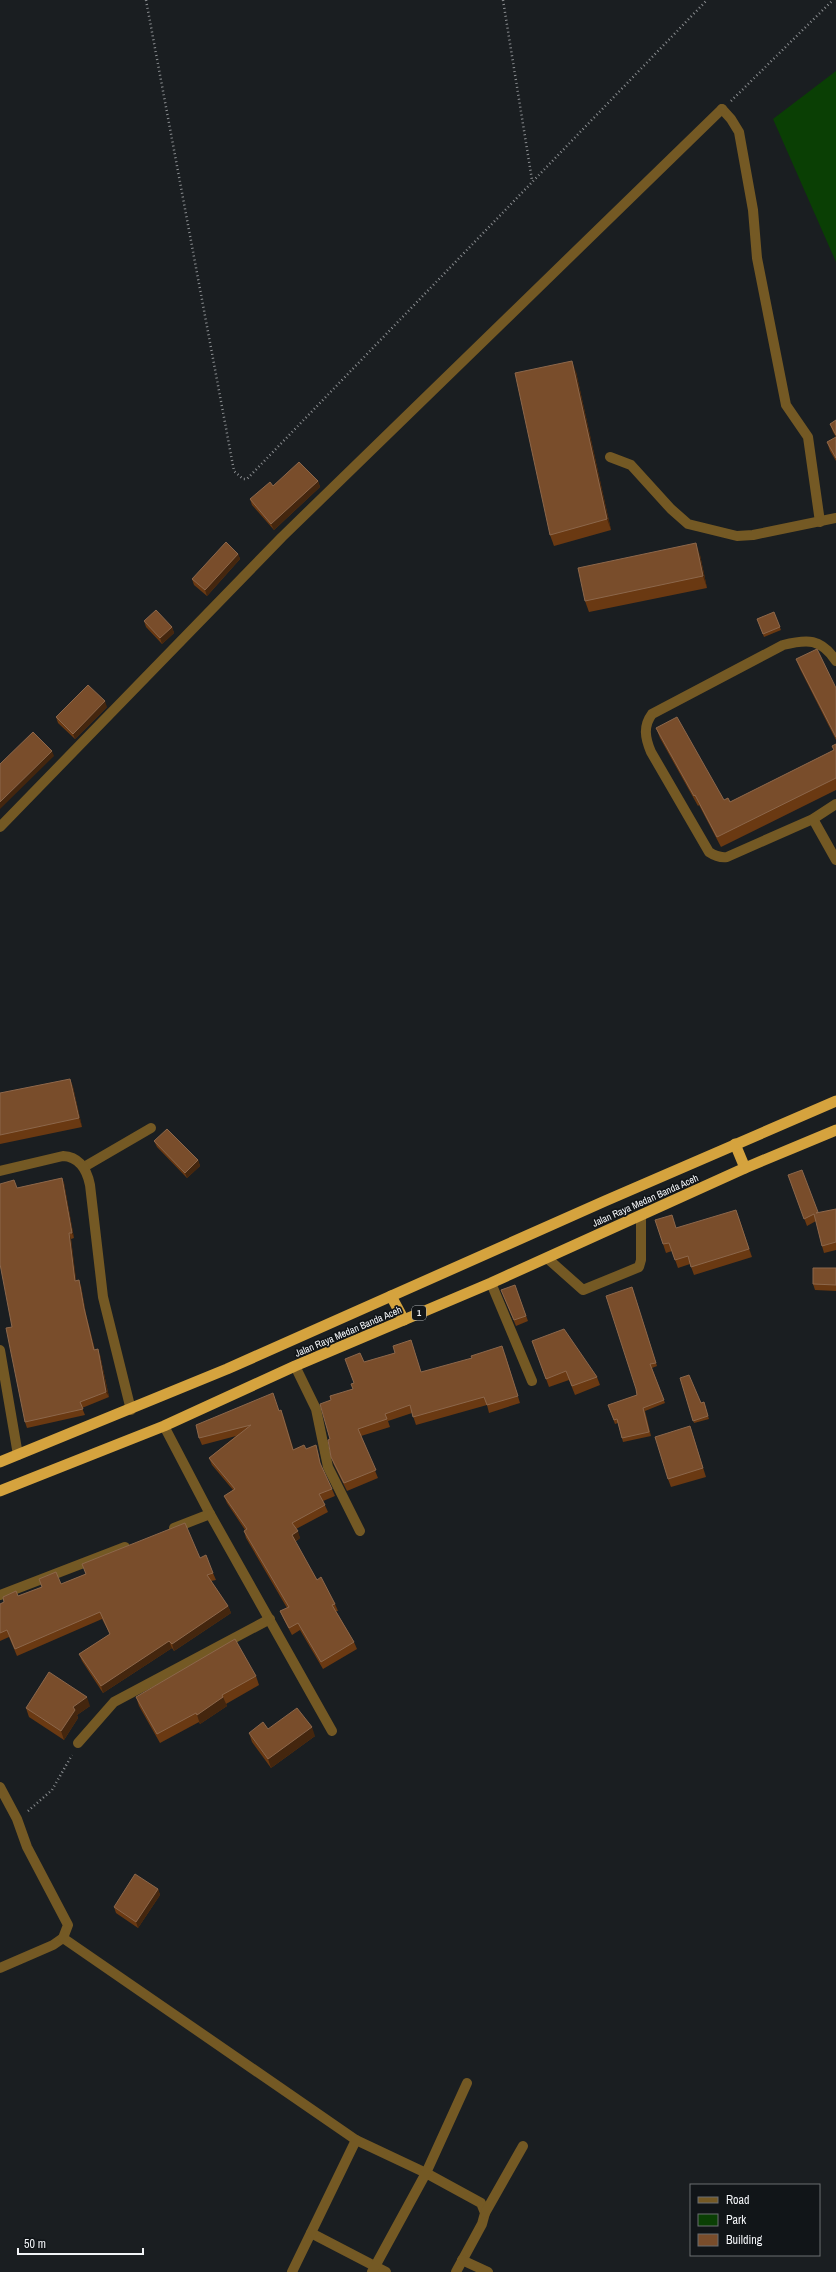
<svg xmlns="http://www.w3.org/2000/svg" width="836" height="2272" font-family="'Archivo Narrow',sans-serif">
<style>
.green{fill:#0a3f04}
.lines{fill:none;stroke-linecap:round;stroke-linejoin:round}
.path{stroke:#8b8e91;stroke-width:2.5;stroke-dasharray:1 3;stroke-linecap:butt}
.service{stroke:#745924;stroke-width:10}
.minor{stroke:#745924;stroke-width:10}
.trunk{stroke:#d5a33e;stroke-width:11}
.wall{fill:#6a3912}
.shaded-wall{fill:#44260e}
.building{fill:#794d2b;stroke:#8c674b}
.labels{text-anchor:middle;stroke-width:3.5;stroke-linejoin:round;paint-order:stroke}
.shield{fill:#111518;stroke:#aeb1b4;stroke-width:1}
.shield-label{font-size:9px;font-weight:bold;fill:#f2f4f7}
.street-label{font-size:10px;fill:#f2f4f7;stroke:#111518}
</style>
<rect width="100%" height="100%" fill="#1a1e21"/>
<!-- green -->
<path class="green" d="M836,71V262L773,119Z"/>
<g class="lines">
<!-- path -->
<g class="path">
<path d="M146,0L234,471L243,479H247L707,0"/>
<path d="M503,0L532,180"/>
<path d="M731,101L833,0"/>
<path d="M28,1811L52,1790L72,1755"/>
</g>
<!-- service -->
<g class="service">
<path d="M722,109L731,119L739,132L753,210L757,258L786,405L808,437L820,522"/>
<path d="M610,457L631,465L671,509L688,524L737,536L753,535L836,518"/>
<path d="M836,661C821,638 807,639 783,645L652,714C643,726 645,738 651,752L709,852C715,856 720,858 727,857L813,819L836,804"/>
<path d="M813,819L836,860"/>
<path d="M84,1167L151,1128"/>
<path d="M547,1258L583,1290L639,1267L641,1260V1215"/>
<path d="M0,1968L53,1945L63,1938"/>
</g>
<!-- minor -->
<g class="minor">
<path d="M0,827L282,537L722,109"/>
<path d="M0,1171L63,1156C80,1157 87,1170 90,1185L103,1297L131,1410"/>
<path d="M491,1283L532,1381"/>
<path d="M0,1350L18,1455"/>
<path d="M295,1366L316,1409L328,1467L360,1531"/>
<path d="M164,1426L210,1514L332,1731"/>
<path d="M174,1528L210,1514"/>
<path d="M0,1595L125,1547"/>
<path d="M78,1743L114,1702L270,1619"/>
<path d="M0,1787L17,1819L27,1847L68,1925L63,1938L356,2140L426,2173L481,2203L485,2213L482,2224L456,2272"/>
<path d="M485,2213L523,2146"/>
<path d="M311,2233L386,2272"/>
<path d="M462,2260L488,2272"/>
<path d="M292,2272L356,2140"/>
<path d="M372,2272L426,2173L467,2083"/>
</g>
<!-- trunk -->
<g class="trunk">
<path d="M735,1144L745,1168"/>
<path d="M391,1296L404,1320"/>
<path d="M0,1462L227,1369L605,1201L836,1101"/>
<path d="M0,1491L164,1426L295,1366L491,1283L745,1168L836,1130"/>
</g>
</g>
<!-- wall -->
<g class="wall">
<path d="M576,372L611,530L554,546L550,535Z"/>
<path d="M836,420V461L830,451L827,442L836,437L833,432L830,424Z"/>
<path d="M318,481L320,487L274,530L252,505L250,499L273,486Z"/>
<path d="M238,554L240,559L207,596L194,585L192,579Z"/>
<path d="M700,555L707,588L589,612L585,601Z"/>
<path d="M774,612L781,630L764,637L757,619Z"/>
<path d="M144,621L172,627L174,633L162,644L146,627Z"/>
<path d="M796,659L836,688V740L800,669Z"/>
<path d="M107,707L75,739L58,723L56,717Z"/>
<path d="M656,728L724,800L730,802L834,750L832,746L836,744V790L721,847L699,805L698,806L660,738Z"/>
<path d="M70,1079L73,1087L82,1127L0,1144V1093Z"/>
<path d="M154,1141L198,1160L200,1166L187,1178L157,1147Z"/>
<path d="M788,1175L818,1213L836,1209V1250L824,1253L822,1246L816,1221L807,1226Z"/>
<path d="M62,1178L64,1183L74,1238L71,1239L76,1281L81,1286L86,1314L95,1350L100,1355L109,1397L82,1408L85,1415L27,1428L25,1422L17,1188Z"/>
<path d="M739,1218L752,1257L694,1275L690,1264L678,1268L672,1251L666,1253L663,1244L677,1228Z"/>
<path d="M836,1268V1291L815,1290L813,1284Z"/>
<path d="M515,1285L528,1321L516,1326L503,1295Z"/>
<path d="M632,1287L657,1366L652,1368L665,1403L645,1411L651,1436L623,1442L618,1423L615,1424L608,1405L637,1395Z"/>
<path d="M411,1340L421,1372L505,1354L520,1403L489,1413L487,1405L416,1425L412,1413L388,1421L390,1427L361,1436L378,1478L347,1491L334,1465L331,1457L330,1439L331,1400L353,1389L364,1362L395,1353Z"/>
<path d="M532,1341L597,1377L600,1385L575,1395L569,1380L549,1387Z"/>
<path d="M680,1378L701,1403L704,1402L709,1419L694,1423Z"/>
<path d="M281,1410L293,1450L306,1449L318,1452L321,1466L332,1489L335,1496L323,1501L328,1512L296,1529L300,1538L295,1542L317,1580L335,1604L338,1611H336L354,1642L357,1649L323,1669L300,1630L292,1635L283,1618L280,1611L287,1608L246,1538L244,1531L245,1530L227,1503L224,1496L233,1490L212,1465L209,1458L236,1436L202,1445L199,1438Z"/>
<path d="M693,1435L706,1477L671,1487L668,1479Z"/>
<path d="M200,1558L213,1573L216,1580L211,1581L228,1606L231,1613L174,1651L172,1648L103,1693L82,1661L79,1654L110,1634L102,1619L17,1656L9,1637L0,1641V1604L42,1587L61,1584L86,1574L82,1564Z"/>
<path d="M256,1676L259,1685L226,1704L227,1706L200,1724L199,1722L160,1743L139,1706L136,1697Z"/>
<path d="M90,1706L77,1715L78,1718L64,1740L29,1717L26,1708Z"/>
<path d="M268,1729L315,1736L271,1768L252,1742L249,1733Z"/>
<path d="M158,1889L160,1895L138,1928L116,1913L114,1907Z"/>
</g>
<!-- shaded-wall -->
<g class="shaded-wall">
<path d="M572,361L576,372L611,530L607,519Z"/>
<path d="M318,481L320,487L274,530L271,524Z"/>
<path d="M696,543L700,555L707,588L703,576Z"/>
<path d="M238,554L240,559L207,596L205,590Z"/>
<path d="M172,627L174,633L162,644L160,638Z"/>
<path d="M105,701L107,707L75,739L73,734Z"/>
<path d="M52,751L54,756L0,809V802Z"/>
<path d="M70,1079L73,1087L82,1127L79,1118Z"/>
<path d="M198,1160L200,1166L187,1178L185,1173Z"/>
<path d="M62,1178L64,1183L74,1238L72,1233Z"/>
<path d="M736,1210L739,1218L752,1257L749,1249Z"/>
<path d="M69,1233L71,1239L77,1286L75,1281Z"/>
<path d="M79,1280L81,1286L86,1314L96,1355L94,1350L84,1308Z"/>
<path d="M98,1349L100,1355L109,1397L106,1392Z"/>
<path d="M281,1410L284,1417L296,1457L293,1450Z"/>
<path d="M298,1531L300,1538L294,1542L292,1535Z"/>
<path d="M228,1606L231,1613L174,1651L172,1644Z"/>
<path d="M169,1641L172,1648L103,1693L101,1686Z"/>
<path d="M87,1697L90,1706L77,1715L78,1718L64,1740L61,1731L73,1707Z"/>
<path d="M223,1697L227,1706L200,1724L197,1715Z"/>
<path d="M312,1727L315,1736L271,1768L268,1759Z"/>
<path d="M158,1889L160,1895L138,1928L136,1922Z"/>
</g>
<!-- building -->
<g class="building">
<path d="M572,361L607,519L550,535L515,373Z"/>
<path d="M836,420V435L830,424Z"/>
<path d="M836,437V458L827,442Z"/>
<path d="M299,462L318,481L271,524L250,499L270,482L273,486Z"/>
<path d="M226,542L238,554L205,590L192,579Z"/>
<path d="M696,543L703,576L585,601L578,568Z"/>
<path d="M156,610L172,627L160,638L144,621Z"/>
<path d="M774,612L780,627L763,634L757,619Z"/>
<path d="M817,649L836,688V737L796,659Z"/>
<path d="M88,685L105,701L73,734L56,717Z"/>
<path d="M677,717L724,800L728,798L730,802L834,750L832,746L836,744V778L717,837L695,795L694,796L656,728Z"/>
<path d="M33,732L52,751L0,802V764Z"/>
<path d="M70,1079L79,1118L0,1135V1093Z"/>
<path d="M167,1129L198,1160L185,1173L154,1141Z"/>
<path d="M802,1170L818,1212L816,1213L836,1209V1242L822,1246L814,1214L804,1219L788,1175Z"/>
<path d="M62,1178L72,1233H69L75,1281L79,1280L84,1308L94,1350L98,1349L106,1392L80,1402L83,1409L25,1422L6,1328L12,1327L0,1264V1184L14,1180L17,1188Z"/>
<path d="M736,1210L749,1249L691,1267L688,1256L675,1260L669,1243L663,1244L655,1220L672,1215L676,1228Z"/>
<path d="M813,1268H836V1285L813,1284Z"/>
<path d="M515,1285L526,1316L514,1320L501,1290Z"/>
<path d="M632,1287L656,1363L650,1364L664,1400L643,1408L649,1432L622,1438L617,1419L614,1420L608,1405L637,1395L636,1389L606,1296Z"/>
<path d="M564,1329L597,1377L572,1386L566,1371L546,1379L532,1341Z"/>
<path d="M411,1340L421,1372L472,1358L471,1356L502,1346L518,1396L487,1405L484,1397L413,1417L410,1405L385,1414L387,1419L358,1429L376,1470L344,1483L331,1457L328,1440L330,1439L320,1404L331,1400L330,1396L353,1389L351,1384L354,1383L345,1359L360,1353L364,1362L395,1353L393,1346Z"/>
<path d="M689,1375L701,1403L704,1402L708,1416L693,1421L680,1378Z"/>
<path d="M273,1393L279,1411L281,1410L293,1450L304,1445L306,1449L316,1445L320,1463L332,1489L319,1494L325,1505L292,1523L298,1531L292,1535L317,1580L321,1577L335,1604L332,1605L354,1642L321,1662L298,1623L289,1628L280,1611L289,1607L244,1531L247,1529L224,1496L235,1489L209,1458L251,1425L199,1438L196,1425Z"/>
<path d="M690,1426L703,1468L668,1479L655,1437Z"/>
<path d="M185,1523L200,1558L206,1555L213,1573L207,1575L228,1606L172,1644L169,1641L101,1686L79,1654L110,1634L100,1612L15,1649L7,1630L0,1633V1604L4,1602L3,1597L16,1591L18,1596L42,1587L39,1579L56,1572L61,1584L86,1574L82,1564Z"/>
<path d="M235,1639L256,1676L222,1695L223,1697L197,1715L196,1713L157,1734L136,1697Z"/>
<path d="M49,1672L87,1697L73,1707L75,1710L61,1731L26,1708Z"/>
<path d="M297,1708L312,1727L268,1759L249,1733L263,1722L268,1729Z"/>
<path d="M135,1874L158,1889L136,1922L114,1907Z"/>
</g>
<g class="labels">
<!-- shield labels -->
<rect class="shield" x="412" y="1306" width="14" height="14" rx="3"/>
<g class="shield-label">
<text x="419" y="1316">1</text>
</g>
<!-- street labels -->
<g class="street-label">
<text transform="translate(645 1200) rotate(-24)" y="4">Jalan Raya Medan Banda Aceh</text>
<text transform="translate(348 1331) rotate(-23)" y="4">Jalan Raya Medan Banda Aceh</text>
</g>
</g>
<!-- legend -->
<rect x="690" y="2184" width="130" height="72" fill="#111518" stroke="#6b6e71"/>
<rect x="698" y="2197" width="20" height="6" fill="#745924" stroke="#6b6e71"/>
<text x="726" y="2204" font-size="12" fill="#f2f4f7">Road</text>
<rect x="698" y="2214" width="20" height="12" fill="#0a3f04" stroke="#6b6e71"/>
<text x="726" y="2224" font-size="12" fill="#f2f4f7">Park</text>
<rect x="698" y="2234" width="20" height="12" fill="#794d2b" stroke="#6b6e71"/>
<text x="726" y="2244" font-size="12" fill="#f2f4f7">Building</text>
<!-- scale -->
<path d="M18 2248v6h125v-6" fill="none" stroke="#f2f4f7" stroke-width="2"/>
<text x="24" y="2248" font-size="12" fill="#f2f4f7" stroke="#111518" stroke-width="3" paint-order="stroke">50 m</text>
</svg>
